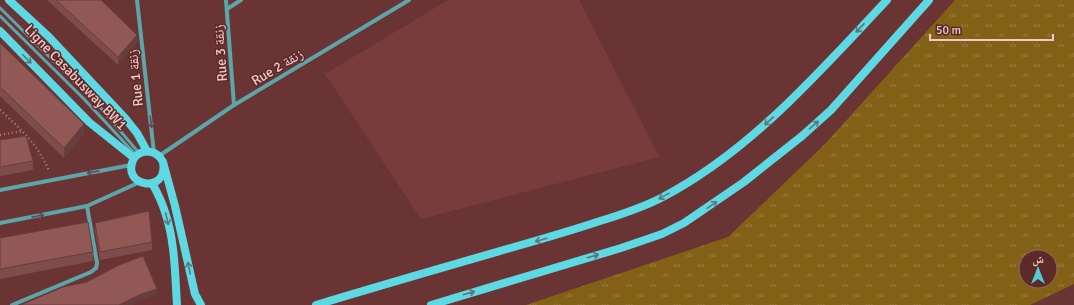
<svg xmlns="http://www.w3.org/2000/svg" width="1074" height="305" font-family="Signika,'Noto Naskh Arabic',sans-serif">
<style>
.built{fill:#793c3c}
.grass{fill:url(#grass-tufts);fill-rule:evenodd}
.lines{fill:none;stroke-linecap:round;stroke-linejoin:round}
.path{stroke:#b08584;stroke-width:2.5;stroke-dasharray:1 3;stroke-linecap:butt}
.lane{stroke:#5ca5aa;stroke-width:3}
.street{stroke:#5ca5aa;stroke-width:4}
.secondary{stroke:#5cd9e2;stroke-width:8}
.wall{fill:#7e4c4a}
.shaded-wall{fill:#663e3c}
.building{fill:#925856;stroke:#663e3c}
.oneway{stroke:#5d787c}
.oneway2{stroke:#5d4e50}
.labels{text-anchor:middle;stroke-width:3;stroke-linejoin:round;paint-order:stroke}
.street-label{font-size:14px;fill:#eccac8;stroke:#5e2929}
</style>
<defs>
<pattern id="grass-tufts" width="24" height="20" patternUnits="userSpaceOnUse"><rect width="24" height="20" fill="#826015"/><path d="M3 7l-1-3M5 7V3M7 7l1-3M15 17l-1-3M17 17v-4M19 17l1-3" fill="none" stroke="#9a7d40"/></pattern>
</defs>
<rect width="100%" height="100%" fill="#6a3434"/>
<!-- built -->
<path class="built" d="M448,0H579L659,157L421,219L325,74Z"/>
<!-- grass -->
<path class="grass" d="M955,0H1074V284L1030,305H526L728,237L825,144ZM1026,257H1050V281H1026Z"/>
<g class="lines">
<!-- path -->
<g class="path">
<path d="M0,110C20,128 39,146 49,171"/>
<path d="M0,135L22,131"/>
</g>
<!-- lane -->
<g class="lane">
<path d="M0,8L100,107L139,153"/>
<path d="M0,16L84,99L136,155"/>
</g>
<!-- street -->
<g class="street">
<path d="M137,0L154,153"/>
<path d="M226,0L234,105"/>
<path d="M227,9L241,0"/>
<path d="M159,156L234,105L409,0"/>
<path d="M0,190L131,165"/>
<path d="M0,223L87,206L140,182"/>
<path d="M12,305L91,272L96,268L97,263L87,206"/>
</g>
<!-- secondary -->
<g class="secondary">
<path d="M9,0L49,37L125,118L137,133L147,151"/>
<path d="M0,31L89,122L134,158"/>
<path d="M163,162C169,195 119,187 134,158C143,148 157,150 163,162L175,206L195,294L201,305"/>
<path d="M152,183C157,192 162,202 165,212C175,241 175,274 177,305"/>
<path d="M316,305C382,285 448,266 514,247C542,239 570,231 597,222C620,215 642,208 663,197C752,150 819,72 887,0"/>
<path d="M431,305L621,248L662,234L684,223L744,182L802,136L831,110L929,0"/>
</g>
</g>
<!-- wall -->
<g class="wall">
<path d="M47,0H101L137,43L118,65Z"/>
<path d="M0,43L84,134L64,158L0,96Z"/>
<path d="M0,140L33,161V170L0,176Z"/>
<path d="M95,223L152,242V250L100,260L95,231Z"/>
<path d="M0,238L93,252V261L0,279Z"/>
</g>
<!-- shaded-wall -->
<g class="shaded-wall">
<path d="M137,35V43L118,65V57Z"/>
<path d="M84,124V134L64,158V148Z"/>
<path d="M157,289V295L139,301L132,305H119L139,295Z"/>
</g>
<!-- building -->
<g class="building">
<path d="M56,0H101L137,35L118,57Z"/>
<path d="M0,43L84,124L64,148L0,87Z"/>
<path d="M26,136L33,161L0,167V140Z"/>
<path d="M149,211L152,242L100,252L95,223Z"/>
<path d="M88,222L93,252L0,269V238Z"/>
<path d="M143,256L157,289L139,295L119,305H21L63,287L87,282L119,265Z"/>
</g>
<!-- one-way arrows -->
<defs><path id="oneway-shaft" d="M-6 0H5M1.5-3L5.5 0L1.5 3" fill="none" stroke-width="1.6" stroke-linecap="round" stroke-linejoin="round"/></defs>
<g class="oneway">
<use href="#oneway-shaft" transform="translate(860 28) rotate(133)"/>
<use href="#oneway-shaft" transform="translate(27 59) rotate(45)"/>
<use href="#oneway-shaft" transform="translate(769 121) rotate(137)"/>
<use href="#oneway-shaft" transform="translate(814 125) rotate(-41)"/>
<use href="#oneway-shaft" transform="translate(664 196) rotate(151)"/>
<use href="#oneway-shaft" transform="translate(712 205) rotate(-35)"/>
<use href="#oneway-shaft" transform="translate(167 219) rotate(77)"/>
<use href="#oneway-shaft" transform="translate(541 240) rotate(164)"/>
<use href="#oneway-shaft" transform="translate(593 256) rotate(-16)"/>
<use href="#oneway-shaft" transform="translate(189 268) rotate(-103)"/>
<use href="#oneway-shaft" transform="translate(469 293) rotate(-16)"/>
</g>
<g class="oneway2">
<use href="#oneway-shaft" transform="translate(151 122) rotate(83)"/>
<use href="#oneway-shaft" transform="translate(93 172) rotate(170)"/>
<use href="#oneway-shaft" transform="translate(38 216) rotate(-11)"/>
</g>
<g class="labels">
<!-- street labels -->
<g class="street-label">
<text transform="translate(220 53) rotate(-94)" y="5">Rue 3 زنقة</text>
<text transform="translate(277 67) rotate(-31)" y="5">Rue 2 زنقة</text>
<text transform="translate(76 77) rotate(46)" y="5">Ligne Casabusway BW1</text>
<text transform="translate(135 78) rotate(-96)" y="5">Rue 1 زنقة</text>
</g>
</g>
<!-- north arrow -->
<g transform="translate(1038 269)"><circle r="19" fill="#5e2929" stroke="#976969"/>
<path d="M0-3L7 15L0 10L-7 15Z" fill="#51ccd4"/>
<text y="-6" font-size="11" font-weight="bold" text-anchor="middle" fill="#eccac8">ش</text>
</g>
<!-- scale -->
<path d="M930 34v6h123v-6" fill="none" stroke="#eccac8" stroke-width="2"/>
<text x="936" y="34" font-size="12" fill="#eccac8" stroke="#5e2929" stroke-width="3" paint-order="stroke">50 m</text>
</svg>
